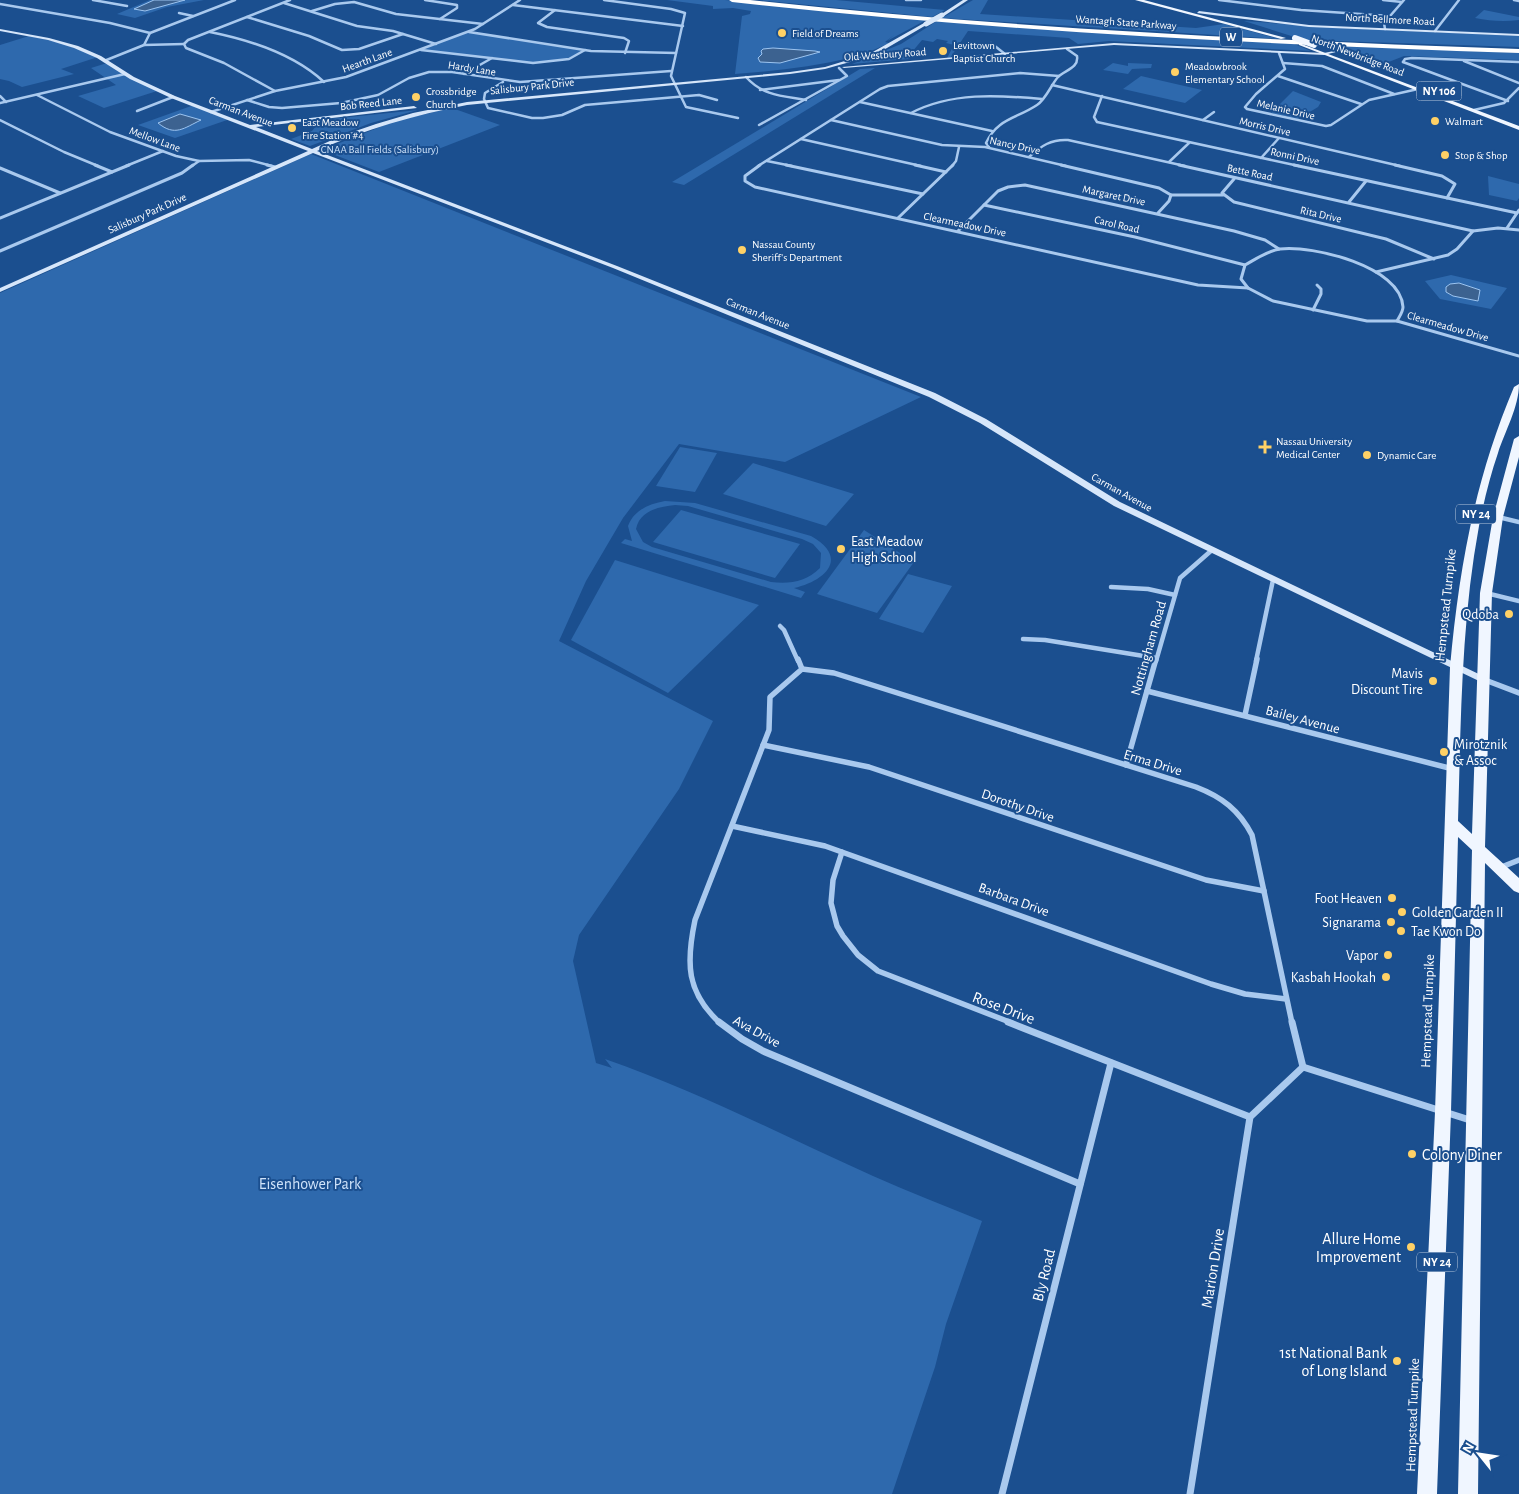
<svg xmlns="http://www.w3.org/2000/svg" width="1519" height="1494" font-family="'Alegreya Sans',sans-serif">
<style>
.green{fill:#2e69ad;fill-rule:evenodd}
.water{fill:#3c6290;stroke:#9cc4f0}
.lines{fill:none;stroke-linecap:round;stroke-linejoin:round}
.street-far4{stroke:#a9c9ee;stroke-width:2.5}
.street-far3{stroke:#a9c9ee;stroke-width:3}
.street-far2{stroke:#a9c9ee;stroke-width:4.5}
.street-far1{stroke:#a9c9ee;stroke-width:5.5}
.street{stroke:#a9c9ee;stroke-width:7}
.secondary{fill:#d6e6fa;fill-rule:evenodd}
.primary{fill:#f0f6ff;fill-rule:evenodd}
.highway{fill:#fff;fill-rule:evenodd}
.secondary-bridge{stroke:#d6e6fa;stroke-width:5}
.primary-bridge{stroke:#f0f6ff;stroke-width:6}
.poi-dot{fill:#ffd166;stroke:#1b4f8f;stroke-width:2}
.labels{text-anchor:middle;stroke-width:4;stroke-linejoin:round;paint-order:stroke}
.far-street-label{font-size:11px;fill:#fff;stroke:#1b4f8f}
.far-poi-label{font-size:11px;fill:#fff;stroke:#1b4f8f;text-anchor:start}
.far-park-label{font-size:11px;fill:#cfe3fa;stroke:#1b4f8f}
.shield{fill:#1b4f8f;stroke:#bbcadd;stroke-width:1}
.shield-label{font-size:12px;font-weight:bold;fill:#fff}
.poi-label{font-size:14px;fill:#fff;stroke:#1b4f8f;text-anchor:end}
.street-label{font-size:14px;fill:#fff;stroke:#1b4f8f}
.near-street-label{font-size:16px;fill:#fff;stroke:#1b4f8f}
.near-poi-label{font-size:16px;fill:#fff;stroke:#1b4f8f;text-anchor:end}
.near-park-label{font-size:16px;fill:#cfe3fa;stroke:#1b4f8f}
</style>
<rect width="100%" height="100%" fill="#1b4f8f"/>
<!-- green -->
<g class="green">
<path d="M150,0H204L167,7L135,18L117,14Z"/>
<path d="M667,0H725L926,20L887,41L894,35L885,42L889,43L885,45L857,57L849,55L853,57C813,67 775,71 735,74L742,16L750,14L751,11L733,8L713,9V6Z"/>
<path d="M758,0H836L945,10L932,17Z"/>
<path d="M973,0H988L980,14L1196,28L1224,24L1279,39L942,18Z"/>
<path d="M1484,10L1519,17V20C1504,22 1490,21 1475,18Z"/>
<path d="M937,21L1292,43L1311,51L1109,41L1078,44L1069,38L968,31L950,58H947L954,45L946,43L948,41L937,39L933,42L922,40L912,52H904L909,59L852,64L901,44Z"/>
<path d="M1244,21L1341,28L1519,36V47L1304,40Z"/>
<path d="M468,32L585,50L569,59L525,63L420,50Z"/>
<path d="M29,36L62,43L98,57L61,69L74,74L22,87L9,81L0,79V45Z"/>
<path d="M1320,45L1519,53V60L1404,56L1381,65Z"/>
<path d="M107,63L157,91L104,108L78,96L116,85L91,68Z"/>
<path d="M1113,63L1128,66V63L1152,64L1151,68L1132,69L1128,74L1103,70Z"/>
<path d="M875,68L684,185L672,182L860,69Z"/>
<path d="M1141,76L1202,90L1185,103L1123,89Z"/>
<path d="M1293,91L1321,102L1318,107L1298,119L1271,113Z"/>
<path d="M194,105L230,119L175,138L138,125Z"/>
<path d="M452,108L500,125L379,172L322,150L395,121Z"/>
<path d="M418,110L371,123L310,146L291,139L312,131L321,120Z"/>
<path d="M311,154L921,397L785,462L679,444L623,518L586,581L559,641L713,721L679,789L579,935L573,961L596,1063L612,1068L605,1059C697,1091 784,1136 873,1176C909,1192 946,1206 982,1221L946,1324L935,1367L892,1494H0V293Z"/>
<path d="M1488,176L1519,184V198L1517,201L1489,195Z"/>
<path d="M1451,275L1507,288L1491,309L1440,299L1425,281Z"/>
<path d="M680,447L717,453L695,492L656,486Z"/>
<path d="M753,463L854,494L826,526L723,494Z"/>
<path d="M665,501L695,503L811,536C850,558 825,581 794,588L805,592L801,598L621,543L625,539L632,541L628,526C634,510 649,504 665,501ZM675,505L688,506L802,539L813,544L821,553L820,568C806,582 790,584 771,582L652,547L643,542L636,529C640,510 659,507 675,505Z"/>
<path d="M681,510L800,544L775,578L653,542Z"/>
<path d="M864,530L914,562L877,613L817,594Z"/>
<path d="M615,560L759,605L668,693L571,640Z"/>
<path d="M908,574L952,586L923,633L879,619Z"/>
</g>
<!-- water -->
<g class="water">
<path d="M154,0H185L145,11L134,9Z"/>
<path d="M773,48L815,51L820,52L780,63L760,62L758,58L762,54L761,51L763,49Z"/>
<path d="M180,114L201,120C184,128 175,137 158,123Z"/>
<path d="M1459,283L1480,290L1478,301L1453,296L1446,292V287L1450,284Z"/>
</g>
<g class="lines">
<!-- street-far4 -->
<g class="street-far4">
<path d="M93,0L127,6"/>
<path d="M425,0L457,5V8L440,19"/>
<path d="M604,0L671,9L685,13L671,76L686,107L738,118"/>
<path d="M906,0H921"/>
<path d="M1219,0L1301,10L1390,16"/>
<path d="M1383,0L1402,2"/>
<path d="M1514,0L1519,1"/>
<path d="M284,3L357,26L393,31L436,44"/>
<path d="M0,4L110,23L150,33"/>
<path d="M513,5L683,26"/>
<path d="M555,10L538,23L547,27L624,38L629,41L625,53"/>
<path d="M312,11L335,4L354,2L396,14L483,24"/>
<path d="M179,13L193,16"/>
<path d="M247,17L309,36L342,50L359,49L403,34"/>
<path d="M1385,29L1384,23L1404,0"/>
<path d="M1435,31L1459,0"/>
<path d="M210,32C250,40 294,54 324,82"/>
<path d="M469,32L591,51L676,53"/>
<path d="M991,43L1005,54"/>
<path d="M144,45L184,44"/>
<path d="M421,50L533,63L569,59L585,50"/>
<path d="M1279,53L1285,69L1256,94L1245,107L1247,109L1326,126L1331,125L1369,100L1418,89"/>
<path d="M104,61L144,45L150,33L235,0"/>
<path d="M1464,61L1519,83"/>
<path d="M1403,62L1405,59L1412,58L1519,62"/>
<path d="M1403,62L1508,101"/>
<path d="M1283,63L1322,66L1394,94"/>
<path d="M464,74L492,58"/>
<path d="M1278,76L1361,104"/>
<path d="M746,77C763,96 783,96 806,100"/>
<path d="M503,82L485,93L484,99L488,108L532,118H543L562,115L585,105L699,95L717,100"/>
<path d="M1052,85L1400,166"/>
<path d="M760,90L839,80"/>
<path d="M275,91L224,63L186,48L184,44L188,40L290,0"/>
<path d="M37,95L110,132L176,156L199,161L249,160L272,166"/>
<path d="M0,96L6,102"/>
<path d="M1102,96L1094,117L1097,122L1299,166"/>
<path d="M247,100L269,107L282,108L341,103L378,95L409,78L429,72H452L520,82L671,71"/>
<path d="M860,102L992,131"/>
<path d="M0,103L125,74"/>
<path d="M1474,110L1504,103L1519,88"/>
<path d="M137,111L173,97"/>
<path d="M211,112L275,91L346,77L475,29L520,0"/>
<path d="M911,113C951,92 998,95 1042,99"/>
<path d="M0,120L64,152L98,166"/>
<path d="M831,120L942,145L985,147L1066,166"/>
<path d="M1203,120L1214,112"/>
<path d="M759,125L847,76L839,68"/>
<path d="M801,139L921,166"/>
<path d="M989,147L986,143C998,118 1016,119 1037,105C1046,99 1051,85 1058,77C1065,70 1079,68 1077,56L1067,49"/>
<path d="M1029,157C1041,146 1051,139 1068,140L1185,166"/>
<path d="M1261,158L1279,138"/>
<path d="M767,161L792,166"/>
<path d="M1169,162L1189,143"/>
<path d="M126,166L163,151"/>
<path d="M192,166L199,161"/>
<path d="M758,166L880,89L888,86L1020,73L1059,76"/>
<path d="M952,166L956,161L959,147"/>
</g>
<!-- street-far3 -->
<g class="street-far3">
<path d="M95,165L112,172"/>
<path d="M267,165L275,167"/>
<path d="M760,165L745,176V181L755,187L1198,285L1248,288L1273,301L1367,321H1397L1519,356"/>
<path d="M786,165L923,194"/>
<path d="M915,165L946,172"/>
<path d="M1061,165L1159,188L1171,195L1169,201L1158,213"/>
<path d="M1179,165L1473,231"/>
<path d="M1294,165L1517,213"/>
<path d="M1395,165L1442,176L1455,184L1447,198"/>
<path d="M0,168L60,193"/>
<path d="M1234,179L1222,193L1234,202L1386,239L1434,259"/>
<path d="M1171,195H1223"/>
<path d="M1349,202L1366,181"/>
<path d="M984,205L1135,237L1245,265"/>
<path d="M0,218L129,165"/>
<path d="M898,218L953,165"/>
<path d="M1507,228L1519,210"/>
<path d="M958,231L998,191L1008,187L1025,185L1234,231L1265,240L1279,249"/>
<path d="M0,251L182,173L193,165"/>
<path d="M1376,272L1448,255L1457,249L1473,231L1498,228L1519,230"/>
<path d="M1248,288L1241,279L1245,265C1256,259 1267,251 1280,249C1312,245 1401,266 1403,307C1403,312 1399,317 1397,321"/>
<path d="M1313,310L1321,294V289L1317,285"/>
</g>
<!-- street-far2 -->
<g class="street-far2">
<path d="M1498,517L1519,522"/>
<path d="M1111,587L1148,589L1175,595"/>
<path d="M1486,593L1519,601"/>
<path d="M780,626L784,630L798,661"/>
<path d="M1023,639L1045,640L1156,658"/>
<path d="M1156,661L1180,578L1212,550"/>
<path d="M1256,661L1273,580"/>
</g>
<!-- street-far1 -->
<g class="street-far1">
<path d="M802,669L834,673L1196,787C1222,797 1239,810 1252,835L1292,1023"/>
<path d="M1485,680L1519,693"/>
<path d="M1147,691L1453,769"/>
<path d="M1245,715L1257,659"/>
<path d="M763,745L869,767L1206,880L1264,891"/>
<path d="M1126,765L1156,659"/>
<path d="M732,826L825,846L1211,984L1245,994L1286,999"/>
<path d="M842,852L833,880L831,903L837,926L843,936L858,955L878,971L1012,1023"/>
<path d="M1499,868L1519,860"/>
<path d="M720,1023C686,992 686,963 695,920L769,730L770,697L802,669L798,659"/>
</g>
<!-- street -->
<g class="street">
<path d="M719,1022L742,1039L763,1051L1080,1184"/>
<path d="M1008,1022L1250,1117"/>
<path d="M1292,1022L1303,1067"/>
<path d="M1303,1067L1473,1121"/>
<path d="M1002,1494L1111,1063"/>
<path d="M1190,1494L1250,1117L1303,1067"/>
</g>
<!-- secondary -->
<g class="secondary">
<path d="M963,0H968L944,16L940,15Z"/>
<path d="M1199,11L1309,25L1519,34V36L1309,27L1197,13Z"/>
<path d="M924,23L928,24L875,55L825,69L790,74L467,105C415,115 365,129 317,151L617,266L935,393L986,419L1120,502L1485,677L1487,679L1485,681H1479L1114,506L980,423L929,397L613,268L313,153L0,292V288L308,151L171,98L130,79L97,58L74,48L48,40L0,31V29L49,38L78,46L101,56L134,77L175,96L250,125L414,106L417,108L256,127L312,149L341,136L376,124L413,113L467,102L790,72L825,67L871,53Z"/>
<path d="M1114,43L1324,53L1334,51L1336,52L1324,55L1114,45L844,68L842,67Z"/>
</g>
<!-- primary -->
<g class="primary">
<path d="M1135,0H1144L1286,38L1281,39Z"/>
<path d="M1299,43L1519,126V130L1299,45Z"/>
<path d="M1519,384C1519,407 1505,431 1498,453C1490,476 1484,501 1479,526C1461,623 1461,722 1458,821L1472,834L1480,593L1493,517L1514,439L1519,436V457L1503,517L1492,593L1485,847L1519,878V893L1514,891L1485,863L1478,1494H1458L1472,850L1458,837L1451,1112L1437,1494H1417L1435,1112L1450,667C1459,568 1475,479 1514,387Z"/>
</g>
<!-- highway -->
<path class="highway" d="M729,0H750C1005,28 1262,40 1519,49V53C1256,44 994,31 732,2Z"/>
<!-- secondary-bridge -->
<path class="secondary-bridge" d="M926,24L942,15"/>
<!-- primary-bridge -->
<path class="primary-bridge" d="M1295,38L1314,45"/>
</g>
<!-- markers -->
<g class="poi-dot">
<circle cx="782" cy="33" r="5"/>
<circle cx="943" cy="51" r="5"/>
<circle cx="1175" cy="72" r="5"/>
<circle cx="416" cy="97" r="5"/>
<circle cx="1435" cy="121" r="5"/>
<circle cx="292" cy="128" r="5"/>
<circle cx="1445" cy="155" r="5"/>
<circle cx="742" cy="250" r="5"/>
<path d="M1262.5 439.5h5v5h5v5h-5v5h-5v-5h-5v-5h5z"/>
<circle cx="1367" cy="455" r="5"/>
<circle cx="841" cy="549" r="5"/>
<circle cx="1509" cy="614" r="5"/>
<circle cx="1433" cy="681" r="5"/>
<circle cx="1444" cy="752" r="5"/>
<circle cx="1392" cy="898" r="5"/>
<circle cx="1402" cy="912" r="5"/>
<circle cx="1391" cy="922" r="5"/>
<circle cx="1401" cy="931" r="5"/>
<circle cx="1388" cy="955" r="5"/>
<circle cx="1386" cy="977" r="5"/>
<circle cx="1412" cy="1154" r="5"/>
<circle cx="1411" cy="1247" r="5"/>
<circle cx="1397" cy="1361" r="5"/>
</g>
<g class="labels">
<!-- far-street labels -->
<g class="far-street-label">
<text transform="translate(1390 19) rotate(3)" y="4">North Bellmore Road</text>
<text transform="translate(1126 22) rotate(4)" y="4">Wantagh State Parkway</text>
<text transform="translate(885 54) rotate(-4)" y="4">Old Westbury Road</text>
<text transform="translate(1358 55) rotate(21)" y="4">North Newbridge Road</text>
<text transform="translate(367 60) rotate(-20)" y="4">Hearth Lane</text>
<text transform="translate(472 68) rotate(9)" y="4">Hardy Lane</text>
<text transform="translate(532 86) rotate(-6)" y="4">Salisbury Park Drive</text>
<text transform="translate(371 103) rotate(-6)" y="4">Bob Reed Lane</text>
<text transform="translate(1286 109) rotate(13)" y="4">Melanie Drive</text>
<text transform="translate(241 111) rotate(21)" y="4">Carman Avenue</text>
<text transform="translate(1265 126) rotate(13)" y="4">Morris Drive</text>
<text transform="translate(155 139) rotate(20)" y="4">Mellow Lane</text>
<text transform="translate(1015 145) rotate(12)" y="4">Nancy Drive</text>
<text transform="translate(1295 156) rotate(12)" y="4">Ronni Drive</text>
<text transform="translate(1250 172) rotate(12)" y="4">Bette Road</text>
<text transform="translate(1114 195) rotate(12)" y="4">Margaret Drive</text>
<text transform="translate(147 213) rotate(-24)" y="4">Salisbury Park Drive</text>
<text transform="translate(1321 214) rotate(13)" y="4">Rita Drive</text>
<text transform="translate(965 224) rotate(12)" y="4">Clearmeadow Drive</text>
<text transform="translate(1117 224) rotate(13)" y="4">Carol Road</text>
<text transform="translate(758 313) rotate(22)" y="4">Carman Avenue</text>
<text transform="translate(1448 326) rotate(16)" y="4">Clearmeadow Drive</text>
<text transform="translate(1122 492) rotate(29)" y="4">Carman Avenue</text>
</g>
<!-- far-poi labels -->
<g class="far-poi-label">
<text x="792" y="37">Field of Dreams</text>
<text x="953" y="49">Levittown<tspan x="953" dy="13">Baptist Church</tspan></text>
<text x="1185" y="70">Meadowbrook<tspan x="1185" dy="13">Elementary School</tspan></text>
<text x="426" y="95">Crossbridge<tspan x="426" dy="13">Church</tspan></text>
<text x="1445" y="125">Walmart</text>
<text x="302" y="126">East Meadow<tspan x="302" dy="13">Fire Station #4</tspan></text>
<text x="1455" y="159">Stop &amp; Shop</text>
<text x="752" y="248">Nassau County<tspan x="752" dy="13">Sheriff's Department</tspan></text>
<text x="1276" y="445">Nassau University<tspan x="1276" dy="13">Medical Center</tspan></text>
<text x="1377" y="459">Dynamic Care</text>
</g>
<!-- far-park labels -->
<g class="far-park-label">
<text x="380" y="153">CNAA Ball Fields (Salisbury)</text>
</g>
<!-- shield labels -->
<g class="shield">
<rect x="1220" y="27.5" width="22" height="19" rx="4"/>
<rect x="1416.5" y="81.5" width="45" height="19" rx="4"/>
<rect x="1456" y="504.5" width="40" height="19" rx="4"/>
<rect x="1417" y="1252.5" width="40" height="19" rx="4"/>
</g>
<g class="shield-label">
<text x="1231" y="41">W</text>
<text x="1439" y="95">NY 106</text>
<text x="1476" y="518">NY 24</text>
<text x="1437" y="1266">NY 24</text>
</g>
<!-- poi labels -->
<g class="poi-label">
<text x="851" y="546" text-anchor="start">East Meadow<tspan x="851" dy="16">High School</tspan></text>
<text x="1499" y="619">Qdoba</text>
<text x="1423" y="678">Mavis<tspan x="1423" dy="16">Discount Tire</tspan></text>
<text x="1454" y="749" text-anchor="start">Mirotznik<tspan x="1454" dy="16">&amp; Assoc</tspan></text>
<text x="1382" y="903">Foot Heaven</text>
<text x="1412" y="917" text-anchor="start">Golden Garden II</text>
<text x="1381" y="927">Signarama</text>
<text x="1411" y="936" text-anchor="start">Tae Kwon Do</text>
<text x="1378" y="960">Vapor</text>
<text x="1376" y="982">Kasbah Hookah</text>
</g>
<!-- street labels -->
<g class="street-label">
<text transform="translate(1445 605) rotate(-84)" y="5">Hempstead Turnpike</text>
<text transform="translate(1148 648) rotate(-74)" y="5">Nottingham Road</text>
<text transform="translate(1303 719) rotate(15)" y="5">Bailey Avenue</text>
<text transform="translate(1153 762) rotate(17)" y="5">Erma Drive</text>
<text transform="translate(1018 805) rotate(19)" y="5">Dorothy Drive</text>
<text transform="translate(1014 899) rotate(20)" y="5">Barbara Drive</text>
<text transform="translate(1427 1011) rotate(-88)" y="5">Hempstead Turnpike</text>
<text transform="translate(757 1031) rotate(29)" y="5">Ava Drive</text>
<text transform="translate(1412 1415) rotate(-88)" y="5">Hempstead Turnpike</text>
</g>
<!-- near-street labels -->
<g class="near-street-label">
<text transform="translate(1004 1007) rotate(21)" y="6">Rose Drive</text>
<text transform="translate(1212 1268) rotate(-81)" y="6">Marion Drive</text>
<text transform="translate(1043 1275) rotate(-76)" y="6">Bly Road</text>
</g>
<!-- near-poi labels -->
<g class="near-poi-label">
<text x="1422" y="1160" text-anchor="start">Colony Diner</text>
<text x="1401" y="1244">Allure Home<tspan x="1401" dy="18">Improvement</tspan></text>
<text x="1387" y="1358">1st National Bank<tspan x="1387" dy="18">of Long Island</tspan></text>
</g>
<!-- near-park labels -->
<g class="near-park-label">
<text x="310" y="1189">Eisenhower Park</text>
</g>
</g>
<!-- north arrow -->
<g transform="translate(1479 1454) rotate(300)" stroke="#1b4f8f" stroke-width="4" paint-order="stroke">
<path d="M0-4L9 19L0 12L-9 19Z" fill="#ffffff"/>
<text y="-8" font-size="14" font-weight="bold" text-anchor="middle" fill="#ffffff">N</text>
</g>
</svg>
